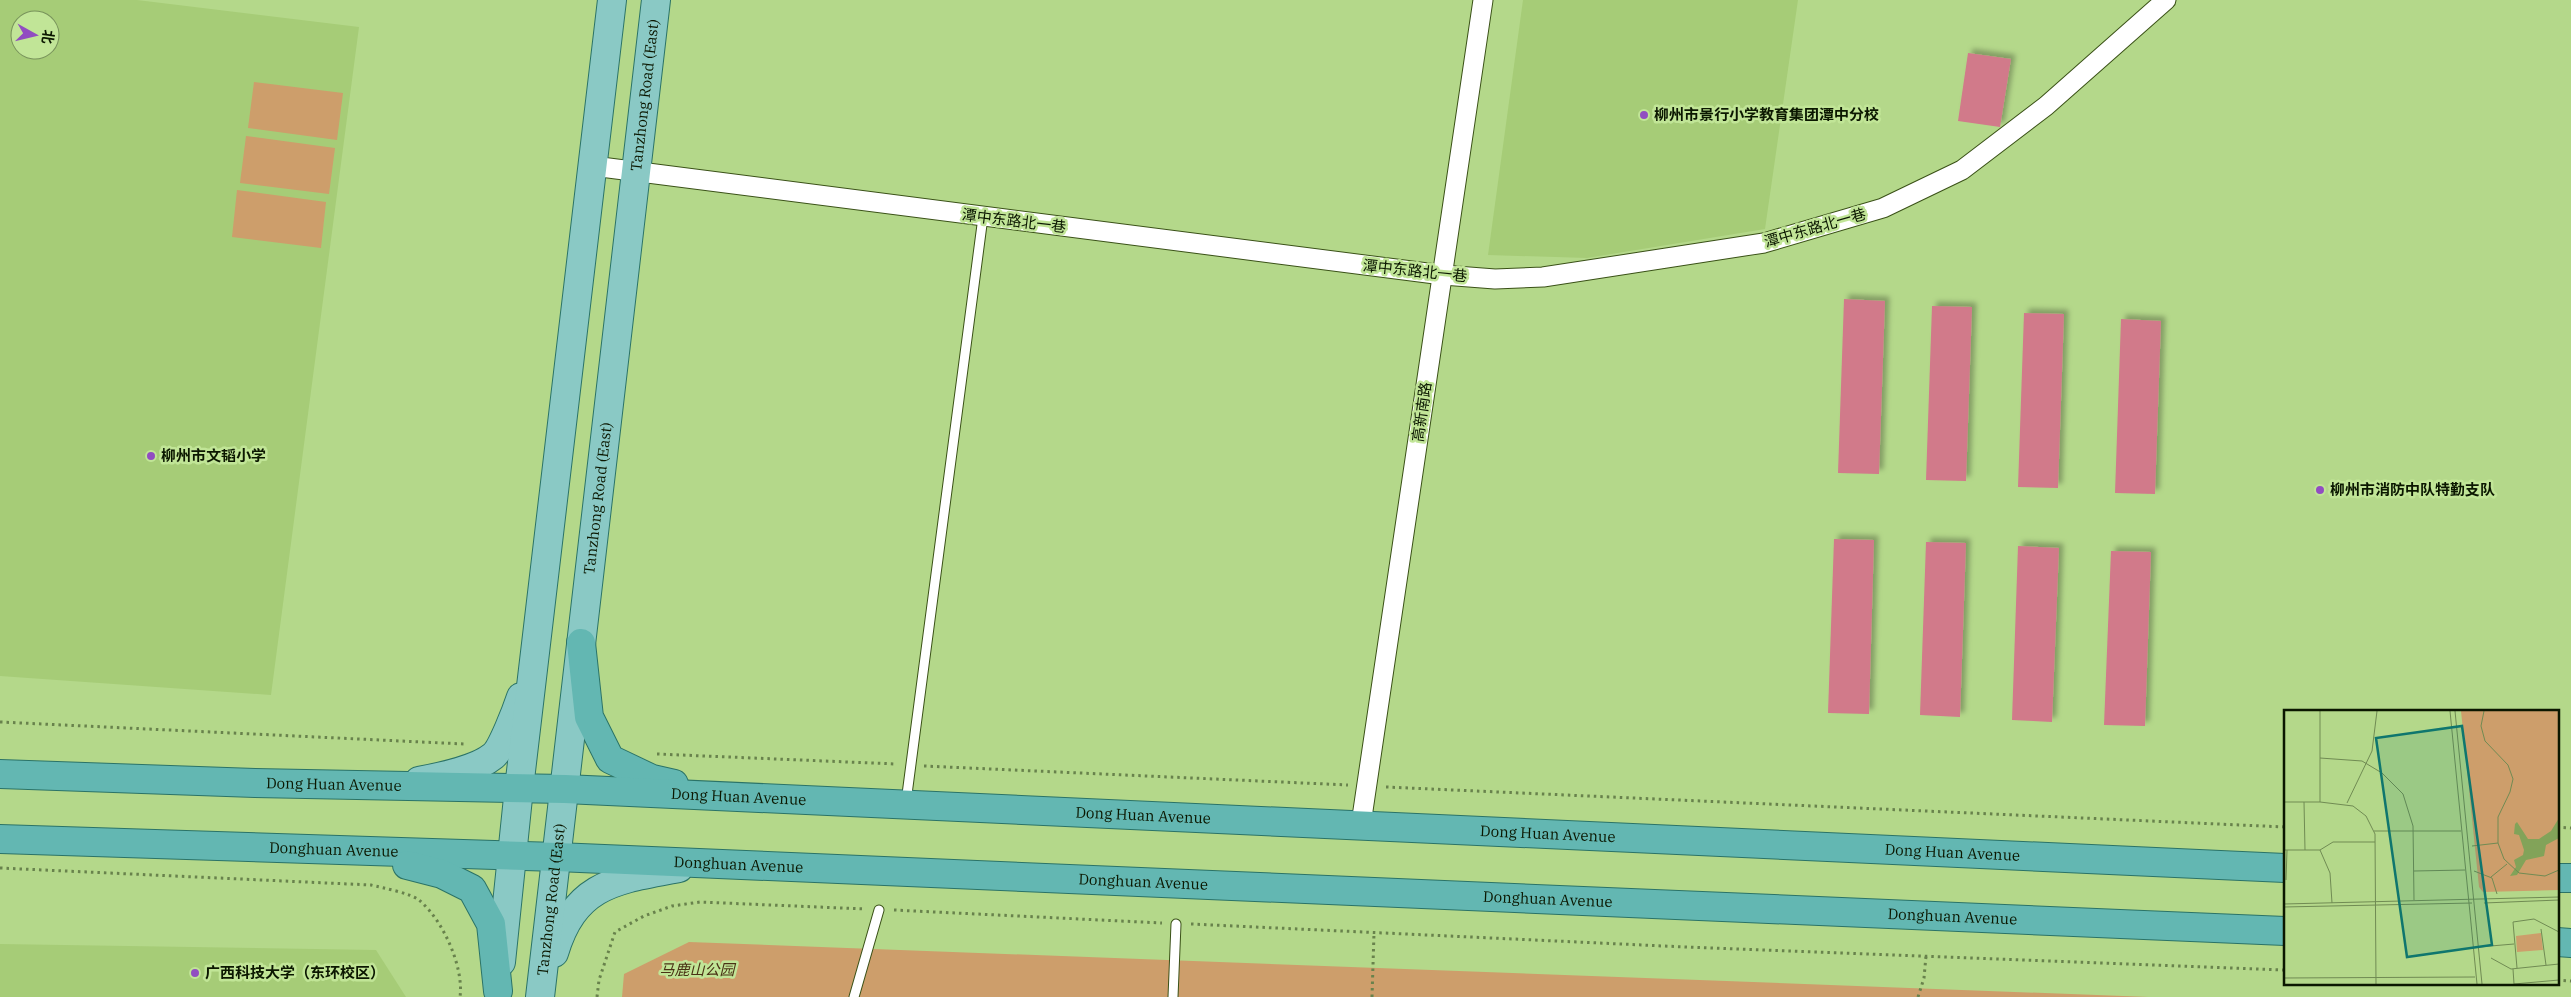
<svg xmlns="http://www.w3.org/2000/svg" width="2571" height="997" font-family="'IBM Plex Serif','Noto Sans SC',serif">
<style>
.built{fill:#a6cc77;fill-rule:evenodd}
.green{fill:#cd9e6b}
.building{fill:#d17a8a;filter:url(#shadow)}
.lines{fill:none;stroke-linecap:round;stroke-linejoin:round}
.service-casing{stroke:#3a5117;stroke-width:11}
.minor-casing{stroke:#3a5117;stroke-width:21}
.primary-casing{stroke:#2b7367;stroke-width:30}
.trunk-casing{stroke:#2b7367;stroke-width:30}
.path{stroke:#68824c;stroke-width:3;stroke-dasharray:2.5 4;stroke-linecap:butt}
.service{stroke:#fff;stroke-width:9}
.minor{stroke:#fff;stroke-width:19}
.primary{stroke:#8ac9c5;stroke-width:28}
.trunk{stroke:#63b7b2;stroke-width:28}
.poi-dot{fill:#914dc1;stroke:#c1e597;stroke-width:2}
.labels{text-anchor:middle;stroke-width:5;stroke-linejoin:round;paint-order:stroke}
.street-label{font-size:15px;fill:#0b1700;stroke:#c1e597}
.poi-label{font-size:15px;font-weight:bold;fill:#0b1700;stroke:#c1e597;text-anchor:start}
.park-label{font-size:15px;font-style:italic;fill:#4a3215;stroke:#c1e597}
.inset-road{fill:none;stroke:#708b53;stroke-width:1}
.view{fill:#0f766e;fill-opacity:0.15;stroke:#0f766e;stroke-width:2.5}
.inset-edge{fill:none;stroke:#0b1700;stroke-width:2.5}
</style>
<defs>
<filter id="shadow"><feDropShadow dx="4.5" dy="-4.5" stdDeviation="2.5" flood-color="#0004"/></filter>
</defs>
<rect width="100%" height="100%" fill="#b4d88a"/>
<!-- built -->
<g class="built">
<path d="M0,0H137L359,27L271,695L0,676ZM20,20H50V50H20Z"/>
<path d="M1523,0H1798L1765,229L1587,258L1488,255Z"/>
<path d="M0,944L376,950L406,997H0Z"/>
</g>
<!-- green -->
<g class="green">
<path d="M254,82L343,93L337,140L248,128Z"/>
<path d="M246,136L335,148L329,194L240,183Z"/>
<path d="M237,190L326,202L321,248L232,237Z"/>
<path d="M689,942L2149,997H622L624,974Z"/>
</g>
<!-- building -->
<g class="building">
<path d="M1968,53L2011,59L2000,127L1958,121Z"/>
<path d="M1844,299L1885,301L1879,474L1838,473Z"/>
<path d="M1932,306L1972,307L1966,481L1926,480Z"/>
<path d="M2024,313L2064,314L2058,488L2018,487Z"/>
<path d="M2121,319L2161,321L2155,494L2115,493Z"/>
<path d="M1834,539L1874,540L1869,714L1828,713Z"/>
<path d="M1926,542L1966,543L1960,717L1920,715Z"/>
<path d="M2018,546L2059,548L2052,722L2012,720Z"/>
<path d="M2111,551L2151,552L2145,726L2104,725Z"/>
</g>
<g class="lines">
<defs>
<g id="service">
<path d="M906,802L983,217"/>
<path d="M854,997L879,910"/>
<path d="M1173,997L1176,924"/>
</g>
<g id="minor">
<path d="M593,166L1443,275L1495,279L1543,277L1764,243L1883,208L1962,170L2046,106L2166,0"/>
<path d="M1361,824L1483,0"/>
</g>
<g id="primary">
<path d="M419,781C439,777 476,770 493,756C502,749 517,709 521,697"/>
<path d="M554,953C575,883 616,880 679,868"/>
<path d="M501,962L519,788L612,0"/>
<path id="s1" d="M540,997L656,0"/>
</g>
<g id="trunk">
<path d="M581,643L589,717L610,759L652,779L674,784"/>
<path id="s2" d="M0,774L255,783L565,789L2285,868"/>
<path id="s3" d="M0,839L557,857L2285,931"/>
<path d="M407,865L442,874L472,889L491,924L498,991"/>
<path d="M2557,878H2571"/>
<path d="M2557,942L2571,943"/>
</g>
</defs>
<!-- service casing -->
<use href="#service" class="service-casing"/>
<!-- minor casing -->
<use href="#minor" class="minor-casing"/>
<!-- primary casing -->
<use href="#primary" class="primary-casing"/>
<!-- trunk casing -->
<use href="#trunk" class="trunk-casing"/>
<!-- path -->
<g class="path">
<path d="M0,722L464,744"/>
<path d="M657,754L896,764"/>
<path d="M924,766L1348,785"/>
<path d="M1386,787L2285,827"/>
<path d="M2557,827L2571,828"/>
<path d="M0,868L371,885C383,888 410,893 419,900C443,920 464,967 460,997"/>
<path d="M894,910L1162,923"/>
<path d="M1191,924L1685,947L2285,970"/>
<path d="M2557,980L2571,981"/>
<path d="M597,997L599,980L615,932L644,916L672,906L700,902L865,909"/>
<path d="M1372,997L1374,933"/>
<path d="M1918,997L1924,978L1926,956"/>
</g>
<!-- service -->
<use href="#service" class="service"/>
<!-- minor -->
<use href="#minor" class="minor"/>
<!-- primary -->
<use href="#primary" class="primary"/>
<!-- trunk -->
<use href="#trunk" class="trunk"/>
</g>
<!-- markers -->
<g class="poi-dot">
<circle cx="1644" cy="115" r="5"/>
<circle cx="151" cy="456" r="5"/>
<circle cx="2320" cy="490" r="5"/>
<circle cx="195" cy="973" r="5"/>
</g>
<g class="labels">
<!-- street labels -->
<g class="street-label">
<text dy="5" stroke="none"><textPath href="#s1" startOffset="908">Tanzhong Road (East)</textPath></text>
<text transform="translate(1014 221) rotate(7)" y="5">潭中东路北一巷</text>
<text transform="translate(1815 228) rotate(-16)" y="5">潭中东路北一巷</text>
<text transform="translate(1415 271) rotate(6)" y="5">潭中东路北一巷</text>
<text transform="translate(1422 412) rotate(-82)" y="5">高新南路</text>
<text dy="5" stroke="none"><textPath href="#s1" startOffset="502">Tanzhong Road (East)</textPath></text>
<text dy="5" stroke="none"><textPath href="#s2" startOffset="334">Dong Huan Avenue</textPath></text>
<text dy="5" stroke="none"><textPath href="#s2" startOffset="739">Dong Huan Avenue</textPath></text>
<text dy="5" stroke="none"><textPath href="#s2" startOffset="1144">Dong Huan Avenue</textPath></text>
<text dy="5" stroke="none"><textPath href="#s2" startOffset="1549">Dong Huan Avenue</textPath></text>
<text dy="5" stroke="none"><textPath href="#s3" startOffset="334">Donghuan Avenue</textPath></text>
<text dy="5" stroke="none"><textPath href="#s2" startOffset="1954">Dong Huan Avenue</textPath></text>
<text dy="5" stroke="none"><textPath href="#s3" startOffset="739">Donghuan Avenue</textPath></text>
<text dy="5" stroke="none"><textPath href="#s3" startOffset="1144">Donghuan Avenue</textPath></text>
<text dy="5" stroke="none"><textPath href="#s3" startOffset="1549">Donghuan Avenue</textPath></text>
<text dy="5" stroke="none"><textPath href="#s1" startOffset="98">Tanzhong Road (East)</textPath></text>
<text dy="5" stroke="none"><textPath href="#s3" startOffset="1954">Donghuan Avenue</textPath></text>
</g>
<!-- poi labels -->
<g class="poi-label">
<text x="1654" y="120">柳州市景行小学教育集团潭中分校</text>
<text x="161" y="461">柳州市文韬小学</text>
<text x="2330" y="495">柳州市消防中队特勤支队</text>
<text x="205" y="978">广西科技大学（东环校区）</text>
</g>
<!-- park labels -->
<g class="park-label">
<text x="697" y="975">马鹿山公园</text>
</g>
</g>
<!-- overview -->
<g transform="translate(2284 710)">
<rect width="275" height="275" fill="#b4d88a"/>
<path d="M177,1H275V180L199,182L195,177ZM257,223L259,240L233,242L232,226Z" fill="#cd9e6b"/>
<path d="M275,108V128L262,135L260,146L242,150L233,165L226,166L232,157L230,150L239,145L240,140L235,125L230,124L231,114L233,112L244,129H255L267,121Z" fill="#82a359"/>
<path class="inset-road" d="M36,1V92L69,96L82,106L91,124L92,274M166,1L193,274M171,1L198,274M36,48L78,51L98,63L119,84L129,116L130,190M0,92H36M20,92L21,140M63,93L88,41L93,1M90,121H177M214,133L220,149L235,163L261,166L275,160M188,136L214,133V107L226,82L229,69L224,55L201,31L197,16L200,1M0,140H36L49,132H91M36,140L46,163L48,193M130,161L181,160M190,161L208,168L213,184M207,167L223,154M2,170L3,140M200,193L275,190M0,194L275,187M0,197L188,193M257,219L262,255M195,237L230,234M207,248L227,259L275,254M233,258L229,212L250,209L275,222M229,259L230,274M0,268L191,267M230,274L275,270"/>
<path class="view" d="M178,16L208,235L123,247L92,28Z"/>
<rect width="275" height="275" class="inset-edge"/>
</g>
<!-- north arrow -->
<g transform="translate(35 35) rotate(98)"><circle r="24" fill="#c1e597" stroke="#78935b"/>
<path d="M0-4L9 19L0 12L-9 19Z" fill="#914dc1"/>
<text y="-8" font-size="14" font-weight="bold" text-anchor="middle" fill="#0b1700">北</text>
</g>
</svg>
